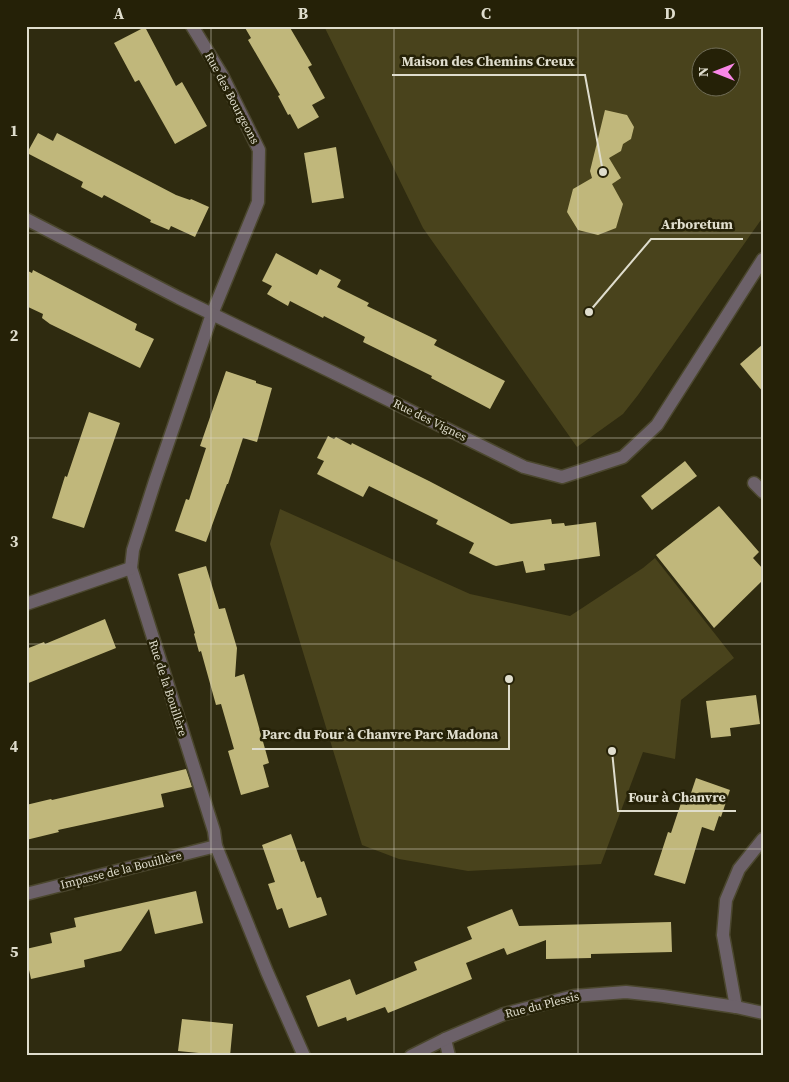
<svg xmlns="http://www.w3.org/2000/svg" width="789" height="1082" font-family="'Source Serif 4',serif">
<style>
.green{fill:#49431c;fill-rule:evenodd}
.building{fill:#c0b77b}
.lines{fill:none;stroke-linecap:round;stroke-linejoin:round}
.minor-casing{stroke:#4b472e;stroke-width:15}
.minor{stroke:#6c6169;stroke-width:12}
.grid{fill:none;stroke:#dfddcd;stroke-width:1;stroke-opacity:0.55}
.labels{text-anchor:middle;stroke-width:5;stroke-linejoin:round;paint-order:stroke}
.street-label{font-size:12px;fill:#dfddcd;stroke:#252107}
.leader{fill:none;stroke:#dfddcd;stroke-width:2}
.callout-dot{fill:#dfddcd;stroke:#252107;stroke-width:2}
.callout-label{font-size:14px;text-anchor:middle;font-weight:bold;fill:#dfddcd;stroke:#252107;stroke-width:5;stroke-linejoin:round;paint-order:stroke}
.neatline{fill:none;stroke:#dfddcd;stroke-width:2}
.grid-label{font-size:16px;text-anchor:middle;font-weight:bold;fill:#dfddcd}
</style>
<rect width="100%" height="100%" fill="#2f2b10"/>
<!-- green -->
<g class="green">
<path d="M324,26H763V217L638,395L623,414L577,447L423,228ZM702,58H732V88H702Z"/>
<path d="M280,509L470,594L570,616L643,568L655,558L734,658L681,700L675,759L643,752L601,864L468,871L399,859L362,845L270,544Z"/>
</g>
<!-- building -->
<g class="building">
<path d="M244,26H289L312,65L308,67L325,98L312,105L319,117L298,129L290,114L288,115L278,96L280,95L248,40L251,38Z"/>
<path d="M145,27L176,86L182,82L207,126L175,144L139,80L135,82L114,43Z"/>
<path d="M605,110L627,115L634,127L631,139L623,144L621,151L609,158L621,178L612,184L623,204L616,228L598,235L578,230L567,212L573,189L592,178L590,171Z"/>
<path d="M38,133L53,141L57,133L176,195L190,200L191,199L209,207L195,237L171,226L169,230L150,222L151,220L104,195L102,198L81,187L83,182L27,153Z"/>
<path d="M336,147L344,198L312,203L304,153Z"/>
<path d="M276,253L317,275L320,269L341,280L337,287L369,303L367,306L437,340L434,345L505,381L490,409L431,378L432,376L363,342L365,337L324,316L323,318L290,301L288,306L267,294L272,286L262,281Z"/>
<path d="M26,270L32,273L33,270L137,324L135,330L154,339L140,368L50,324L42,318L43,314L26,306Z"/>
<path d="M763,344V392L740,364Z"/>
<path d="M226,371L256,381V383L272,388L257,442L243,438L228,484H227L206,542L175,531L186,499L189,500L206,448L200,446Z"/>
<path d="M89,412L120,423L84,528L52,518L65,476L67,477Z"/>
<path d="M328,436L334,439L336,437L351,445L352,443L429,481L511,524L551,519L552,524L564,523L565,526L596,522L600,556L544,564L545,570L526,573L523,561L496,566L493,565L469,553L474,543L436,524L438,520L369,486L363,497L317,474L324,461L317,458Z"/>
<path d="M685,461L697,476L652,510L641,496Z"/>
<path d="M719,506L759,552L753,558L763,569V580L714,628L656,555Z"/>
<path d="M206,566L219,609L225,608L237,648L235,677L244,674L269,763L263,765L269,787L241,795L228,751L234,749L221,704L216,705L201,651L199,652L194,634L195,633L178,574Z"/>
<path d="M105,619L116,648L26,684V649L44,642L45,644Z"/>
<path d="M756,695L760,724L730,728L731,736L711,738L706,701Z"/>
<path d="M186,769L192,787L161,794L164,807L58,830L59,832L26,840V805L51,799L52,800Z"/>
<path d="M696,778L730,790L721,817L719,816L714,831L702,827L685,884L654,875L668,832L671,833L681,803L687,805Z"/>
<path d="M291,834L301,862L304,861L317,898L321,897L327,915L289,928L282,908L277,910L268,884L275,882L262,845Z"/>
<path d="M196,891L203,923L155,934L149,909L121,951L84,960L85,967L31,979L26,956V949L52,943L50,933L76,927L74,918Z"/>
<path d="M512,909L519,926L671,922L672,952L591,954V958L546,959V940L507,955L504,948L466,963L472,979L388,1013L385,1007L347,1021L346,1017L318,1027L306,996L350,979L356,995L417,970L414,962L472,939L467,927Z"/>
<path d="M182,1019L233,1024L230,1056L178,1051Z"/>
</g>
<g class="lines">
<defs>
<g id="minor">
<path d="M192,26L222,75L259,150L258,202L212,314L155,481L133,550L131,568L214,831L216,846L267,972L304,1056"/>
<path d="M26,219L179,298L334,373L524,467L562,477L623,457L657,425L763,259"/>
<path d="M754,483L763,492"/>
<path d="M26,604L131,568"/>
<path d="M26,894L216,846"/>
<path d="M736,1007L723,935L726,900L739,869L763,839"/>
<path d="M445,1039L449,1056"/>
<path d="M411,1056L445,1039L504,1014L574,996L626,992L663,996L736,1007L763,1013"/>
</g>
</defs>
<!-- minor casing -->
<use href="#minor" class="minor-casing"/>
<!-- minor -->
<use href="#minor" class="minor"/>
</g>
<!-- grid -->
<path class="grid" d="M211,26V1056M394,26V1056M578,26V1056M26,233H763M26,438H763M26,644H763M26,849H763"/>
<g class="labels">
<!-- street labels -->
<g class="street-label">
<text transform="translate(232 98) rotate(62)" y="4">Rue des Bourgeons</text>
<text transform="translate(430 420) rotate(26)" y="4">Rue des Vignes</text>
<text transform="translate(168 688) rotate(72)" y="4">Rue de la Bouillère</text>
<text transform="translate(121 870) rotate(-14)" y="4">Impasse de la Bouillère</text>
<text transform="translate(542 1005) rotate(-14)" y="4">Rue du Plessis</text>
</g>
</g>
<!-- callouts -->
<path class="leader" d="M603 172L585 75H392M589 312L651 239H743M509 679L509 749H252M612 751L618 811H736"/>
<g class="callout-dot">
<circle cx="603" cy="172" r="5"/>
<circle cx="589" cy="312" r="5"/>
<circle cx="509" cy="679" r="5"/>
<circle cx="612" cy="751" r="5"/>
</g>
<g class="callout-label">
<text x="488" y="66">Maison des Chemins Creux</text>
<text x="697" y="229">Arboretum</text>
<text x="380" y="739">Parc du Four à Chanvre Parc Madona</text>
<text x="677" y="802">Four à Chanvre</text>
</g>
<!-- border -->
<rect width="789" height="1082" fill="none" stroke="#252107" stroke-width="55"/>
<!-- north arrow -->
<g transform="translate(716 72) rotate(270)"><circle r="24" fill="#252107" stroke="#6f6c56"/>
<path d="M0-4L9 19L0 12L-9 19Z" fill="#fa87e7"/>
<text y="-8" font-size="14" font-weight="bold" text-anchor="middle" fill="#dfddcd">N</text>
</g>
<rect x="28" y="28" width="734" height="1026" class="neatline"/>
<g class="grid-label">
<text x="119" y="19">A</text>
<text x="303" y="19">B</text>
<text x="486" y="19">C</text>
<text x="670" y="19">D</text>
<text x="14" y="136">1</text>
<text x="14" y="341">2</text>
<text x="14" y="547">3</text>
<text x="14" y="752">4</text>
<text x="14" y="957">5</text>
</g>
</svg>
